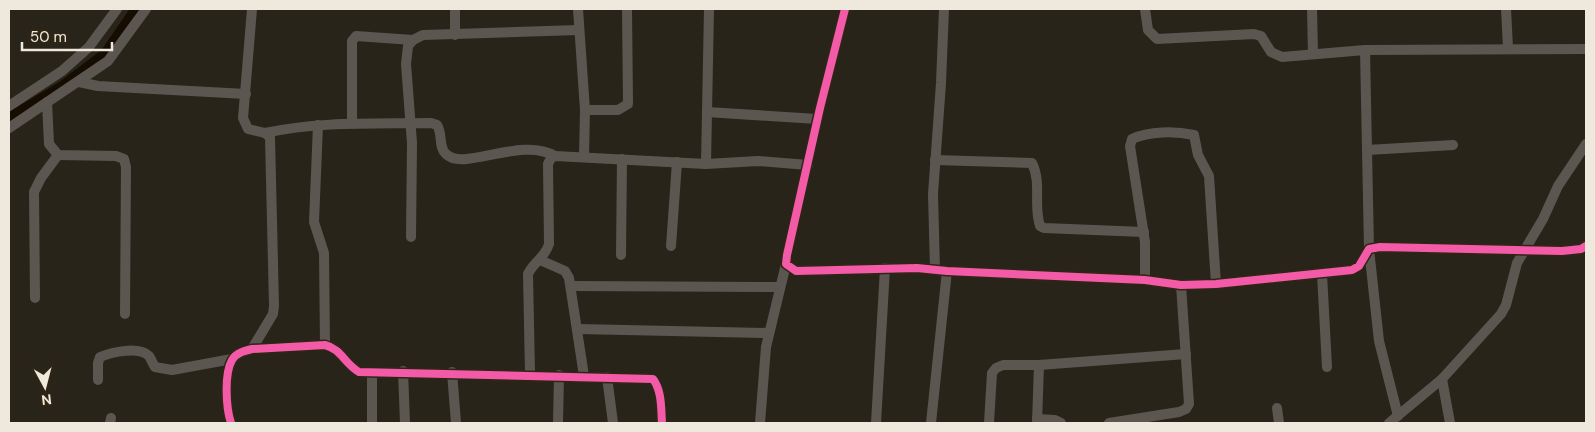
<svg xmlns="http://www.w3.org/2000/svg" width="1595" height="432" font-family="'DM Sans',sans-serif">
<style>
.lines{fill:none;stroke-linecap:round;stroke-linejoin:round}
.canal{stroke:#150c02;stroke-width:12}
.street{stroke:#5b5750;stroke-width:10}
.cycleway-casing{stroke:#2f2514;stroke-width:11}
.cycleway{stroke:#f35aa7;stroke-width:8}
</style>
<rect width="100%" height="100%" fill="#29241a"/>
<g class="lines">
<!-- canal -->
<path class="canal" d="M9,119L61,88L106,54L137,9"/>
<!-- street -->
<g class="street">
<path d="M455,9V35"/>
<path d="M578,9L585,110L584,156"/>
<path d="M845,9L820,108L787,255L786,264L796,271L917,268L947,271L1145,280L1181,285L1216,284L1352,270L1359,266L1369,249L1380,247L1562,251L1581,249L1586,246"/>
<path d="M1145,9L1148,30L1157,39L1254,34L1261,36L1271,52L1282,57L1365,50L1586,49"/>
<path d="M1312,9L1313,54"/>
<path d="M1506,9L1508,48"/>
<path d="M1365,50L1369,249L1379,341L1398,416"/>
<path d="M79,82L98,86L246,94"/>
<path d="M47,102L49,144L58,155L116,156L124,159L126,167L125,314"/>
<path d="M9,106L62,71L89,47L117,9"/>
<path d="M585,110H618L628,104L627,9"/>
<path d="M707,112L817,119"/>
<path d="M352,122V41L356,36L413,40"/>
<path d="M318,125L314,222L324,253L325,345"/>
<path d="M9,128L108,61L146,9"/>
<path d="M265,133C320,121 375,124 431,123L437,125C443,134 438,147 446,154C463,172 521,136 555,156"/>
<path d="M1367,150L1453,145"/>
<path d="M935,160L1032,163C1042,183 1033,205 1040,226L1044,228L1144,232"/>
<path d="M706,164L709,9"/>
<path d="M411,237L412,143L406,64L408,46L413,40L423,35L578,30"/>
<path d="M671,246L677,162"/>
<path d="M621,255L622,159"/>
<path d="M540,260L565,271L569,278L584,376"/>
<path d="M935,270L933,194L941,83L944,9"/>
<path d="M1322,274L1327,367"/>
<path d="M1145,280V242L1130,146L1132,139C1149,131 1175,131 1194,135L1198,155L1209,176L1216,284"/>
<path d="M571,286L780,287"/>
<path d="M35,298L34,192L41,178L58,155"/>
<path d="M578,329L769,333"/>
<path d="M252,349L273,314L274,306L270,137L265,133L248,129L243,118L252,9"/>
<path d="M403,371L405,423"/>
<path d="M452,372L456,423"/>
<path d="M530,374L528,274C533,262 545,258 549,244L548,164L551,158L555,156L706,164L758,161L808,165"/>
<path d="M607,377L613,423"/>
<path d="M1442,379L1450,423"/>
<path d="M98,380V363L100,357C112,352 139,346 149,356C151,359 153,364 155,367L172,370L232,359"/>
<path d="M1277,408L1279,423"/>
<path d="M1037,419L1055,420L1061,423"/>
<path d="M110,423L111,418"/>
<path d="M231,423C226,408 224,374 232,360C236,353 244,351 252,349L325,345C341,349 345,364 359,372L653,379C662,391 661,408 662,423"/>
<path d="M372,423V372"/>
<path d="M558,423L559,375"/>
<path d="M760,423L766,347L786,264"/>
<path d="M876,423L885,268"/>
<path d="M931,423L947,271"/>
<path d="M989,423L992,373L996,368L1003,365H1039L1186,354"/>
<path d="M1037,423L1039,365"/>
<path d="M1109,423L1179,412L1186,409L1189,404L1181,285"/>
<path d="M1389,423L1442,379L1501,314L1506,305L1517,263L1543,219L1558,186L1586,144"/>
</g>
<defs>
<g id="cycleway">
<path d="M845,9L820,108L787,255L786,264L796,271L917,268L947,271L1145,280L1181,285L1216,284L1352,270L1359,266L1369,249L1380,247L1562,251L1581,249L1586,246"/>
<path d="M231,423C226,408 224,374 232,360C236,353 244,351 252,349L325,345C341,349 345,364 359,372L653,379C662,391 661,408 662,423"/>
</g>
</defs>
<!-- cycleway casing -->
<use href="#cycleway" class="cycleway-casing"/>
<!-- cycleway -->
<use href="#cycleway" class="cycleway"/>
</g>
<!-- border -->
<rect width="1595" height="432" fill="none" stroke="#eee8dd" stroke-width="20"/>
<!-- north arrow -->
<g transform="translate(45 387) rotate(173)" stroke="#2f2514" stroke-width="4" paint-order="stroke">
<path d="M0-4L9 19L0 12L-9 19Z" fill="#eee8dd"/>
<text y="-8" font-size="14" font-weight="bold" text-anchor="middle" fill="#eee8dd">N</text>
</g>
<!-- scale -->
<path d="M22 42v8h90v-8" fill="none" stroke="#eee8dd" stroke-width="2.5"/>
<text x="30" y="42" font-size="15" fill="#eee8dd" stroke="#2f2514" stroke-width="4" paint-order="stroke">50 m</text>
</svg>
